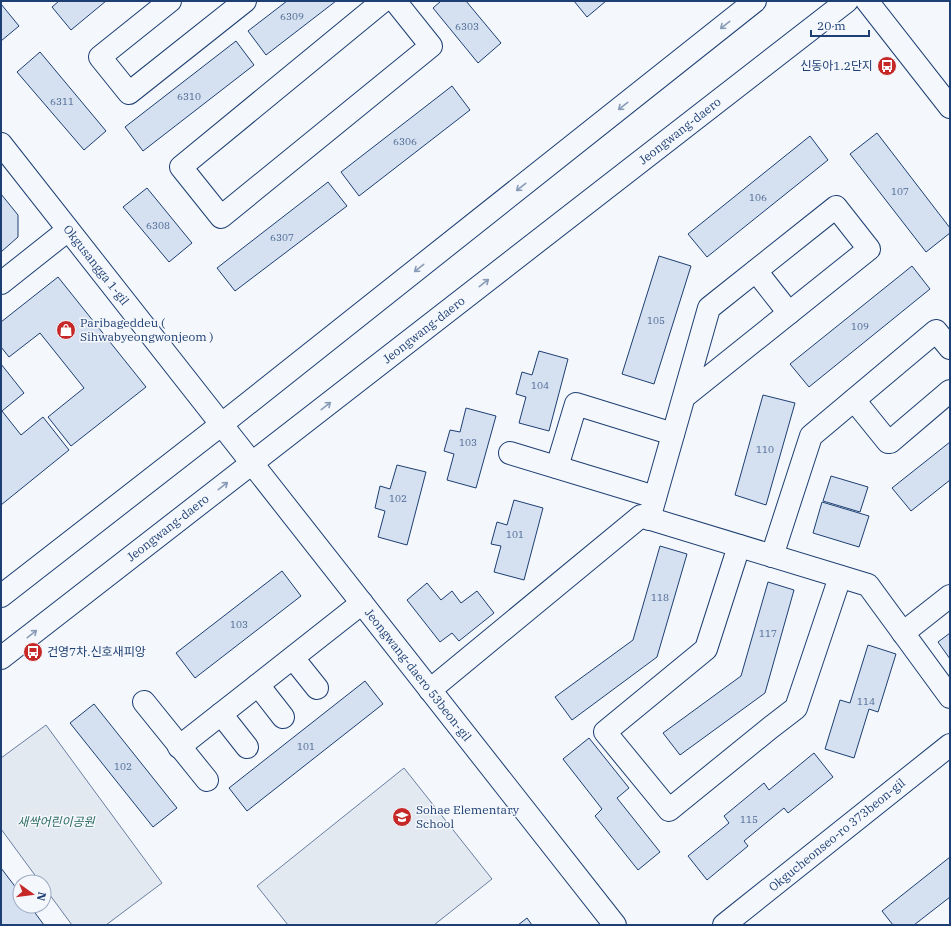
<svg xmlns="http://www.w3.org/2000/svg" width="951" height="926" font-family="'IBM Plex Serif','Noto Sans KR',serif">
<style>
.green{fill:#e3e9f0;stroke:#687fa3}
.building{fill:#d5e0f0;stroke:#1d3f73}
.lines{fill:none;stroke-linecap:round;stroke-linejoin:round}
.minor-casing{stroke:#1d3f73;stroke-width:24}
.minor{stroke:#f4f7fb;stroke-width:22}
.oneway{stroke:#889bb7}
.labels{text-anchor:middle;stroke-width:3;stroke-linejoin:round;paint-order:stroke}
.number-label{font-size:10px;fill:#4b6792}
.poi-label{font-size:12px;fill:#1d3f73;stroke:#f4f7fb;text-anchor:start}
.street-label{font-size:12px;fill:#1d3f73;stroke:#f4f7fb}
.park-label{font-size:12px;font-style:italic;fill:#2c6c60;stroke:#f4f7fb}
</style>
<rect width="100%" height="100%" fill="#f4f7fb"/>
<!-- green -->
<g class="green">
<path d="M46,725L162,883L106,925H72L44,887V882H40L1,829V758Z"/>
<path d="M404,768L492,879L434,925H288L257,886Z"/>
</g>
<!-- building -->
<g class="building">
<path d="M59,1H106L71,30L52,7Z"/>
<path d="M287,1H336L266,55L248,31Z"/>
<path d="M441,1H466L501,43L478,63L433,8Z"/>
<path d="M574,1H606L587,17Z"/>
<path d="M1,4L19,26L1,41Z"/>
<path d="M236,41L254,65L143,151L125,127Z"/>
<path d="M40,52L106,131L84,150L17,72Z"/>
<path d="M452,86L470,110L359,196L341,172Z"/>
<path d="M877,133L950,228V233L926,252L850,154Z"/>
<path d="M810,136L828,160L707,257L688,234Z"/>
<path d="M328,182L347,206L235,291L217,268Z"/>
<path d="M147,188L192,243L169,262L123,207Z"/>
<path d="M1,194L18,215V237L1,252Z"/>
<path d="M659,256L691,266L654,384L622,374Z"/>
<path d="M912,266L930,289L809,387L790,364Z"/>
<path d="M58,277L146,387L71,446L48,417L84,388L40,333L9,357L1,347V322Z"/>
<path d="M539,351L568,359L549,431L519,423L526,397L516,394L522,372L532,375Z"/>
<path d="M1,364L24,393L2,411L21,435L43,417L69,450L1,505Z"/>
<path d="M763,395L795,403L766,505L735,495Z"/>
<path d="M466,408L496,416L476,488L447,480L454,454L444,451L450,430L460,432Z"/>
<path d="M950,442V480L911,511L892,488Z"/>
<path d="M397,465L426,472L407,545L378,537L385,511L375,508L380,486L390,489Z"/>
<path d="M831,476L868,487L860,512L823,501Z"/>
<path d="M514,500L543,508L524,580L494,572L501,546L491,544L497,522L507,525Z"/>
<path d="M822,502L869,516L859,547L813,533Z"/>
<path d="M660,546L687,554L657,657L572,720L555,697L633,640Z"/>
<path d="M282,571L301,596L195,678L176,653Z"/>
<path d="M768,582L794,590L765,693L680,755L663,733L741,676Z"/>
<path d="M427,583L441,600L452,591L461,603L477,591L494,613L459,641L452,633L440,642L407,600Z"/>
<path d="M950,633V659L938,642Z"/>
<path d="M868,645L896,654L878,712L869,709L854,758L825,749L840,700L850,703Z"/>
<path d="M365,681L383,704L247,811L229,788Z"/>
<path d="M94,704L177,808L153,827L70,723Z"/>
<path d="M589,738L629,788L617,798L660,852L638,870L595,816L602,809L563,759Z"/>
<path d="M814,753L833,777L788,813L784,808L744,841L748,846L707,880L688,856L729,823L724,816L764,783L769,790Z"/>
<path d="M950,857V897L914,925H893L882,911Z"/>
<path d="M1,868L20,893V906H30L44,925H1Z"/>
<path d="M527,918L532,925H518Z"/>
</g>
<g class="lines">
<defs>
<g id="minor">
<path d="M170,1L100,57L129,93L245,1"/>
<path d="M383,1L181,167L221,217L431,46L395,1"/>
<path d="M867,1L950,107"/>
<path d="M1,144L615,925"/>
<path d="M756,271L789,313"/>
<path d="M1,283L68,230"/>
<path d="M854,400L888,442H890L950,391"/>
<path d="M510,453L655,497"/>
<path d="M557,467L576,404L673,434"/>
<path d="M649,519L709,308L836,207L869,249L684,397"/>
<path d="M739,546L706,649L605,732L669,810L770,728L796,708L840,577"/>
<path d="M772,556L811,436L936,331L950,348"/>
<path d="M1,596L222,424L755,1"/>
<path d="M903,633L950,596"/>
<path d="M1,658L847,1"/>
<path d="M293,658L317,688"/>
<path d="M258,685L283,717"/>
<path d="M430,690L641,516L868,585L950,697"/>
<path d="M144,702L207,780"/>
<path d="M221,714L247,747"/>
<path d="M179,747L362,603"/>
<path d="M724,925L950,745"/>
</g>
</defs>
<!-- minor casing -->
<use href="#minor" class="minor-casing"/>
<!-- minor -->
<use href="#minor" class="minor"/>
</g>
<!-- one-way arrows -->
<defs><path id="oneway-shaft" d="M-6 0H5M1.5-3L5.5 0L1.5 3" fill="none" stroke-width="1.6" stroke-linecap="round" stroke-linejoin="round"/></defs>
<g class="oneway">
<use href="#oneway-shaft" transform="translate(725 25) rotate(142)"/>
<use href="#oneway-shaft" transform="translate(623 106) rotate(142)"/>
<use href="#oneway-shaft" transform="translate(521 187) rotate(142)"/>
<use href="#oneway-shaft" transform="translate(419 268) rotate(142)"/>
<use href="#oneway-shaft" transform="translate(484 283) rotate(-38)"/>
<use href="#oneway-shaft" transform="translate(326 406) rotate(-38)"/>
<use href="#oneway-shaft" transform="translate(223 486) rotate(-38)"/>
<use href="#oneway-shaft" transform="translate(32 634) rotate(-38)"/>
</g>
<!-- icons -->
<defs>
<symbol id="bus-disc" viewBox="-11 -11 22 22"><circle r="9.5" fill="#c62828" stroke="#f4f7fb"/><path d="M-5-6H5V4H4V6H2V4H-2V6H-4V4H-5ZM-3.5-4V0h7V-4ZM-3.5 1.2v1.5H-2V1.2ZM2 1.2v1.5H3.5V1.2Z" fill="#fff"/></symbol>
<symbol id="shop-disc" viewBox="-11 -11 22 22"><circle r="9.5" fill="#c62828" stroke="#f4f7fb"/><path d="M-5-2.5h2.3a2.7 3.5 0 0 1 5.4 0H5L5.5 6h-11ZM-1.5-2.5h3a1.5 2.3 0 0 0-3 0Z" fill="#fff"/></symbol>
<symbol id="school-disc" viewBox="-11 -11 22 22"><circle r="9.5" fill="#c62828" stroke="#f4f7fb"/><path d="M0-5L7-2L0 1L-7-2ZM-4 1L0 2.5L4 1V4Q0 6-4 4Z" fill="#fff"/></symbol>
</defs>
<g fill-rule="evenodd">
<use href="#bus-disc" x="876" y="55" width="22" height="22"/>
<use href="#shop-disc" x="55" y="319" width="22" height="22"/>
<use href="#bus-disc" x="22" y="641" width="22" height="22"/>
<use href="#school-disc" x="391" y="806" width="22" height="22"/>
</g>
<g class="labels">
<!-- number labels -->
<g class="number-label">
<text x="292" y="20">6309</text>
<text x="467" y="30">6303</text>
<text x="189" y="100">6310</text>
<text x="62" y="105">6311</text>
<text x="405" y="145">6306</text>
<text x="900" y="195">107</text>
<text x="758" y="201">106</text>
<text x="158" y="229">6308</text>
<text x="282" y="241">6307</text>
<text x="656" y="324">105</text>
<text x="860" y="330">109</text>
<text x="540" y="389">104</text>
<text x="468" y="446">103</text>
<text x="765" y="453">110</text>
<text x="398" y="502">102</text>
<text x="515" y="538">101</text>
<text x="660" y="601">118</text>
<text x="239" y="628">103</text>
<text x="768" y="637">117</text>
<text x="866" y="705">114</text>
<text x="306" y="750">101</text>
<text x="123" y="770">102</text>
<text x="749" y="823">115</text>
</g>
<!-- poi labels -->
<g class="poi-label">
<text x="873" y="70" text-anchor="end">신동아1.2단지</text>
<text x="80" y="327">Paribageddeu (<tspan x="80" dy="14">Sihwabyeongwonjeom )</tspan></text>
<text x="47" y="656">건영7차.신호새피앙</text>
<text x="416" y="814">Sohae Elementary<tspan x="416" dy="14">School</tspan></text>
</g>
<!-- street labels -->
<g class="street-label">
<text transform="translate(680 131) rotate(-38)" y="4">Jeongwang-daero</text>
<text transform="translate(96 265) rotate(52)" y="4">Okgusangga 1-gil</text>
<text transform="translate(424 330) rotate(-38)" y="4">Jeongwang-daero</text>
<text transform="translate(168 528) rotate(-38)" y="4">Jeongwang-daero</text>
<text transform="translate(418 675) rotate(52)" y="4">Jeongwang-daero 53beon-gil</text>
<text transform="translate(837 835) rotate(-39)" y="4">Okgucheonseo-ro 373beon-gil</text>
</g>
<!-- park labels -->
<g class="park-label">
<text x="56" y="826">새싹어린이공원</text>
</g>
</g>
<!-- border -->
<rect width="951" height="926" fill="none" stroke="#1d3f73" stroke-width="4"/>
<!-- north arrow -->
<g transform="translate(32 894) rotate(104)"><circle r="19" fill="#f4f7fb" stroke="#9eadc5"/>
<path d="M0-3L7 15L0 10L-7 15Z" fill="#c62828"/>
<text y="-6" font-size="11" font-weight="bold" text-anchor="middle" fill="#1d3f73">N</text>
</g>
<!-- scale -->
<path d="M811 30v6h58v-6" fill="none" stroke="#1d3f73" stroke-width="2"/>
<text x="817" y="30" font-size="12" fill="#1d3f73" stroke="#f4f7fb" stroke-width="3" paint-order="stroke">20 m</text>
</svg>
